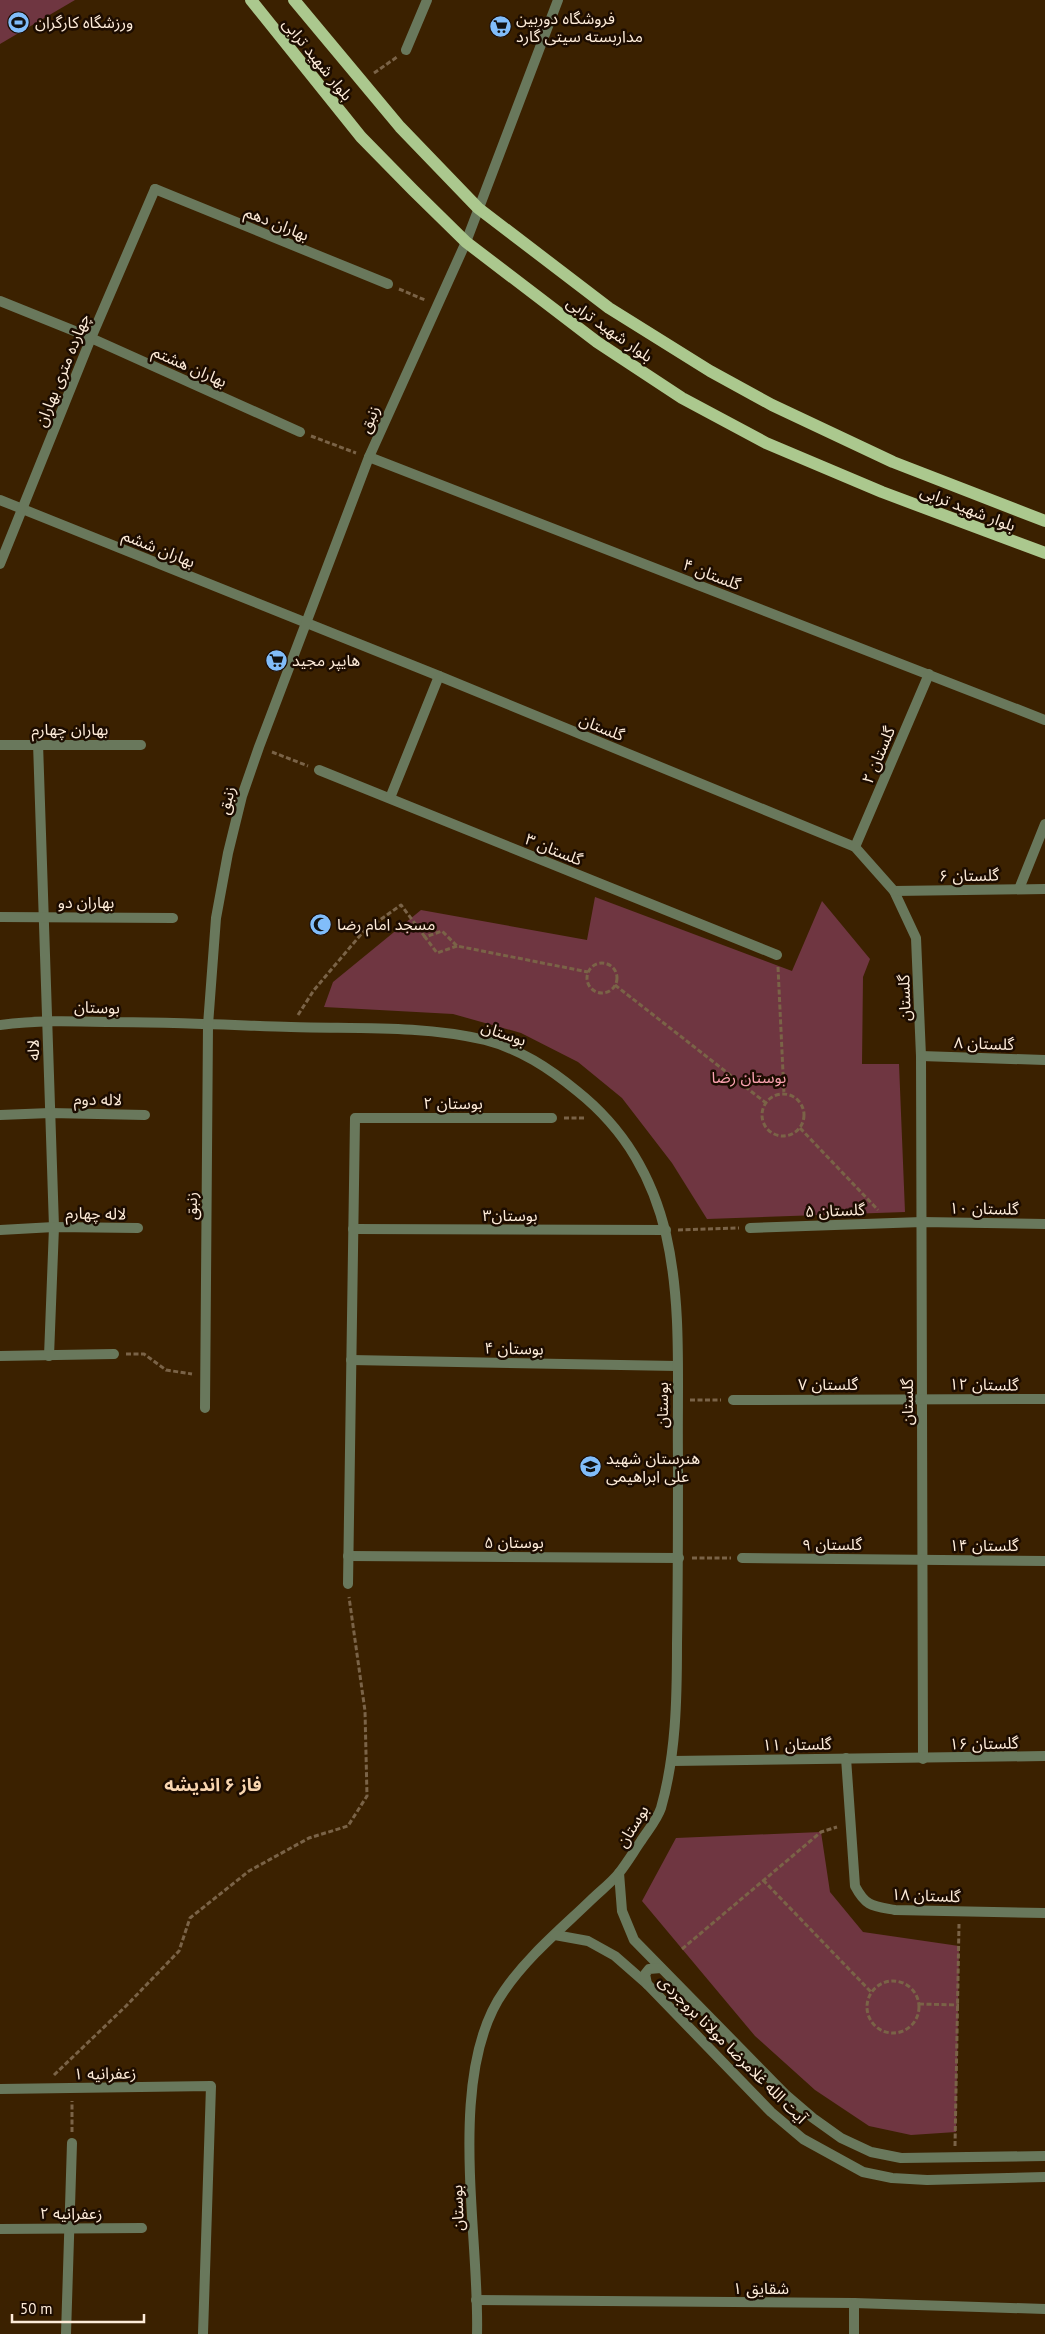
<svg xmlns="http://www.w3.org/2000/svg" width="1045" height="2334" font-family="'PT Sans','Noto Sans Arabic',sans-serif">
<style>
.green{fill:#6f3641}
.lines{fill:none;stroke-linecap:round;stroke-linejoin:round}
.path{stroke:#7a6347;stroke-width:3;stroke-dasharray:5 2.5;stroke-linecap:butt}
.minor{stroke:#69785c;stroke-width:10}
.tertiary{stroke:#69785c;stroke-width:10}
.primary{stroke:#abc88e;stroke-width:12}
.labels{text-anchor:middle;stroke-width:5;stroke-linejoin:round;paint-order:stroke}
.poi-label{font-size:16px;fill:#feecd9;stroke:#1c0c00;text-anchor:start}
.street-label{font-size:16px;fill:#feecd9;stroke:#1c0c00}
.park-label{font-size:16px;fill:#faa3b0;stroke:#1c0c00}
.neighbourhood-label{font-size:18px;font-weight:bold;fill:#f9d6b0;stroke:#1c0c00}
</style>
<rect width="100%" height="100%" fill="#3b2100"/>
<!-- green -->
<g class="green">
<path d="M0,0H75L0,44Z"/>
<path d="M595,897L792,971L822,901L870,959L863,977L862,1064H899L905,1212L707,1219L672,1163L622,1098L578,1062L521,1033L453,1014L324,1007L333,982L421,910L587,940Z"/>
<path d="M821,1832L830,1892L863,1932L959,1946L956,2132L911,2135L869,2126L815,2090L755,2036L642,1901L676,1838Z"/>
</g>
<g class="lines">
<!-- path -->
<g class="path">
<path d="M374,73L397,57"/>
<path d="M399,289L425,300"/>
<path d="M311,436L356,453"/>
<path d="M272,752L308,766"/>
<path d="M457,946L437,953L425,937L442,931L457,946L588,972"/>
<circle cx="602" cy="978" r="15"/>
<path d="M778,967L784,1094"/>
<path d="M615,985L766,1103"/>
<path d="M298,1015L314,990L363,932L401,905L425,937"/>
<circle cx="783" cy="1115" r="21"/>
<path d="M564,1118H586"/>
<path d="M800,1128L878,1210"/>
<path d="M678,1230L739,1228"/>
<path d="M126,1354H144L166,1370L192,1374"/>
<path d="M690,1400H721"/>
<path d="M692,1558H731"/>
<path d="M763,1880L872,1993"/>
<path d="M682,1949L821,1832L837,1827"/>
<circle cx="893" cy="2007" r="26"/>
<path d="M919,2004L959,2005"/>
<path d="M54,2075L126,2006L179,1951L190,1918L249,1871L309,1838L348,1826L367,1796L365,1711L349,1597"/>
<path d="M72,2132V2101"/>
<path d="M955,2146L959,1924"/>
</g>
<!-- minor -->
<g class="minor">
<path d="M406,50L427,0"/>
<path d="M155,189L388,284"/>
<path d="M0,301L82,334L300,432"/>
<path d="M369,457L1045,720"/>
<path d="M0,500L439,676L855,847L894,891L916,938L921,1056L923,1759"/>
<path d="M38,743L54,1227L49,1356"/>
<path d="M0,745H141"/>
<path d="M319,770L777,955"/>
<path d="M390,798L439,676"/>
<path d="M855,847L929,674"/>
<path d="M1019,889L1045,824"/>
<path d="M894,891L1045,889"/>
<path d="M0,917L173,918"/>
<path d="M921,1056L1045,1060"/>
<path d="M0,1115L50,1113L145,1115"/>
<path d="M750,1228L922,1222L1045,1224"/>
<path d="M353,1229L666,1230"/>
<path d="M0,1230L54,1227L138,1228"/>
<path d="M0,1356L114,1354"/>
<path d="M351,1360L677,1366"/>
<path d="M733,1400L1045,1399"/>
<path d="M348,1556L679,1558"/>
<path d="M742,1558L1045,1561"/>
<path d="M348,1584L355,1118H552"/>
<path d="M846,1758L855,1886C866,1907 873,1906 895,1910L1045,1913"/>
<path d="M672,1761L1045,1756"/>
<path d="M0,2089L211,2086L203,2334"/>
<path d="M0,2229L142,2228"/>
<path d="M476,2300L854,2303L1045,2309"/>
<path d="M66,2334L72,2143"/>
<path d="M854,2334V2303"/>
</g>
<!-- tertiary -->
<g class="tertiary">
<path d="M0,564L91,338L155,189"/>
<path d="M0,1025C36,1020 71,1021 107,1022C168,1022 230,1025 291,1027C355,1029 422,1025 485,1040C520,1049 549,1068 577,1091C695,1185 676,1325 678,1459C678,1521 678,1582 677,1644C677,1699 676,1755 661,1808C657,1820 648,1830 641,1841C634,1851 627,1863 619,1873C611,1883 600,1891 591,1900C561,1929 528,1956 504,1991C445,2074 480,2236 477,2334"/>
<path d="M205,1408L208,1025L216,918L228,853L242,796L259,747L369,457L466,242L558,0"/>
<path d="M619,1873L622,1911L634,1940L785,2094L813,2118L841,2138L871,2152L901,2158L1045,2156"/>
<path d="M555,1935L588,1941L615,1956L647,1984L771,2112L803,2139L863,2172L892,2178L927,2180L1045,2177"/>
<path d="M647,1984L645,1974L649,1969L661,1968"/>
</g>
<!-- primary -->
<g class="primary">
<path d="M251,0L361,137L413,190L466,242L597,342L682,398L766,443L882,492L1045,553"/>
<path d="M294,0L400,127L478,208L609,308L710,371L772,405L893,462L1045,521"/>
</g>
</g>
<!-- icons -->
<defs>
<symbol id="stadium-disc" viewBox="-11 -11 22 22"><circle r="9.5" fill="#81bdfa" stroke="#1c0c00"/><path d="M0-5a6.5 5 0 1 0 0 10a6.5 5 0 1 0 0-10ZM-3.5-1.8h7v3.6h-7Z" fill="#111"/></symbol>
<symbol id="supermarket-disc" viewBox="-11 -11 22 22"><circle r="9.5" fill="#81bdfa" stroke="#1c0c00"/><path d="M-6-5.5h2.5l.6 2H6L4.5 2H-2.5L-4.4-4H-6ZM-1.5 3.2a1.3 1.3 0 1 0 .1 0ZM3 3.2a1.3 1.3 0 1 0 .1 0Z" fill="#111"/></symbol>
<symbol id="mosque-disc" viewBox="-11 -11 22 22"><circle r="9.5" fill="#81bdfa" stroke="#1c0c00"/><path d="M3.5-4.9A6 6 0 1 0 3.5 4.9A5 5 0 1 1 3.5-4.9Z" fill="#111"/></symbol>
<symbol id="school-disc" viewBox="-11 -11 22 22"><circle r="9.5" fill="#81bdfa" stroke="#1c0c00"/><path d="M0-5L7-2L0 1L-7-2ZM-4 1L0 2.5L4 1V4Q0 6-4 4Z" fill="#111"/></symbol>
</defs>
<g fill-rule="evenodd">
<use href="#stadium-disc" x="6" y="10" width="25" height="25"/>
<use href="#supermarket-disc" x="488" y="14" width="25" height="25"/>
<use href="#supermarket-disc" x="264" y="648" width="25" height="25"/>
<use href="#mosque-disc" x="308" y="912" width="25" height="25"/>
<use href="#school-disc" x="578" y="1454" width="25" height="25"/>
</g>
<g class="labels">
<!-- poi labels -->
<g class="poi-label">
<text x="516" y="24">فروشگاه دوربین<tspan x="516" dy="18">مداربسته سیتی گارد</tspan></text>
<text x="35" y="28">ورزشگاه کارگران</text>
<text x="292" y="666">هایپر مجید</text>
<text x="337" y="930">مسجد امام رضا</text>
<text x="606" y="1464">هنرستان شهید<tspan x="606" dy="18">علی ابراهیمی</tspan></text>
</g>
<!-- street labels -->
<g class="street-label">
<text transform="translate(318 59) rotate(51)" y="6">بلوار شهید ترابی</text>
<text transform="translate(277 223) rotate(22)" y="6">بهاران دهم</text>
<text transform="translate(610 329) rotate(35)" y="6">بلوار شهید ترابی</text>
<text transform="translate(190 366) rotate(24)" y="6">بهاران هشتم</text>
<text transform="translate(62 370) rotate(-68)" y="6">چهارده متری بهاران</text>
<text transform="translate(369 419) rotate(-66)" y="6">زنبق</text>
<text transform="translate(968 508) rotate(21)" y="6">بلوار شهید ترابی</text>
<text transform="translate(159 548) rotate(22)" y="6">بهاران ششم</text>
<text transform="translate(712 574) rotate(21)" y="6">گلستان ۴</text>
<text transform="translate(602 727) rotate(22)" y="6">گلستان</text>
<text x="70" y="735">بهاران چهارم</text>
<text transform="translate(878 755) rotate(-67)" y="6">گلستان ۲</text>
<text transform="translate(226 800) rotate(-74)" y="6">زنبق</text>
<text transform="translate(554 849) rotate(22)" y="6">گلستان ۳</text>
<text transform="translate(969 875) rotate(-1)" y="6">گلستان ۶</text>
<text x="86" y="908">بهاران دو</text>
<text transform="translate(904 998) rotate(-92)" y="6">گلستان</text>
<text transform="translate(97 1007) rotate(1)" y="6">بوستان</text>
<text transform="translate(504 1033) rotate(19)" y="6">بوستان</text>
<text transform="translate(984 1043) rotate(2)" y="6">گلستان ۸</text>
<text transform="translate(33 1050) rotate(-92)" y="6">لاله</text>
<text transform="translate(98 1099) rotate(1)" y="6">لاله دوم</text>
<text x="453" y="1109">بوستان ۲</text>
<text transform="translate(191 1206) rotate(-90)" y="6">زنبق</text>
<text transform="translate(984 1208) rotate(1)" y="6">گلستان ۱۰</text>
<text transform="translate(835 1210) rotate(-2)" y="6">گلستان ۵</text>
<text transform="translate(96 1213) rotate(1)" y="6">لاله چهارم</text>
<text x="510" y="1221">بوستان۳</text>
<text transform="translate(514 1348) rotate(1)" y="6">بوستان ۴</text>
<text x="828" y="1390">گلستان ۷</text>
<text transform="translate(984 1384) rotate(1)" y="6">گلستان ۱۲</text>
<text transform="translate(907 1402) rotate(-90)" y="6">گلستان</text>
<text transform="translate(662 1405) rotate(-90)" y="6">بوستان</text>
<text x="514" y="1548">بوستان ۵</text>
<text x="832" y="1550">گلستان ۹</text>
<text x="984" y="1551">گلستان ۱۴</text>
<text transform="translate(984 1743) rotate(-1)" y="6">گلستان ۱۶</text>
<text transform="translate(797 1744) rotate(-1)" y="6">گلستان ۱۱</text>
<text transform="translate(632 1826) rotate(-58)" y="6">بوستان</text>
<text transform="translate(926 1895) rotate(2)" y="6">گلستان ۱۸</text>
<text transform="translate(733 2049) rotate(45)" y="6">آیت الله غلامرضا مولانا بروجردی</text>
<text transform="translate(105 2073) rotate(-1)" y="6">زعفرانیه ۱</text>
<text transform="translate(457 2208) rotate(-92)" y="6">بوستان</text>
<text x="71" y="2219">زعفرانیه ۲</text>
<text x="761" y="2294">شقایق ۱</text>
</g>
<!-- park labels -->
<g class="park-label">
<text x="749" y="1083">بوستان رضا</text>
</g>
<!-- neighbourhood labels -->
<g class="neighbourhood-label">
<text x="213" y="1791">فاز ۶ اندیشه</text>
</g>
</g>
<!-- scale -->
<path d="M12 2314v8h132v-8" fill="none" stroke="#feecd9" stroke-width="2.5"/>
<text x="20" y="2314" font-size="15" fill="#feecd9" stroke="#1c0c00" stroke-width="4" paint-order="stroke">50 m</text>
</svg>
